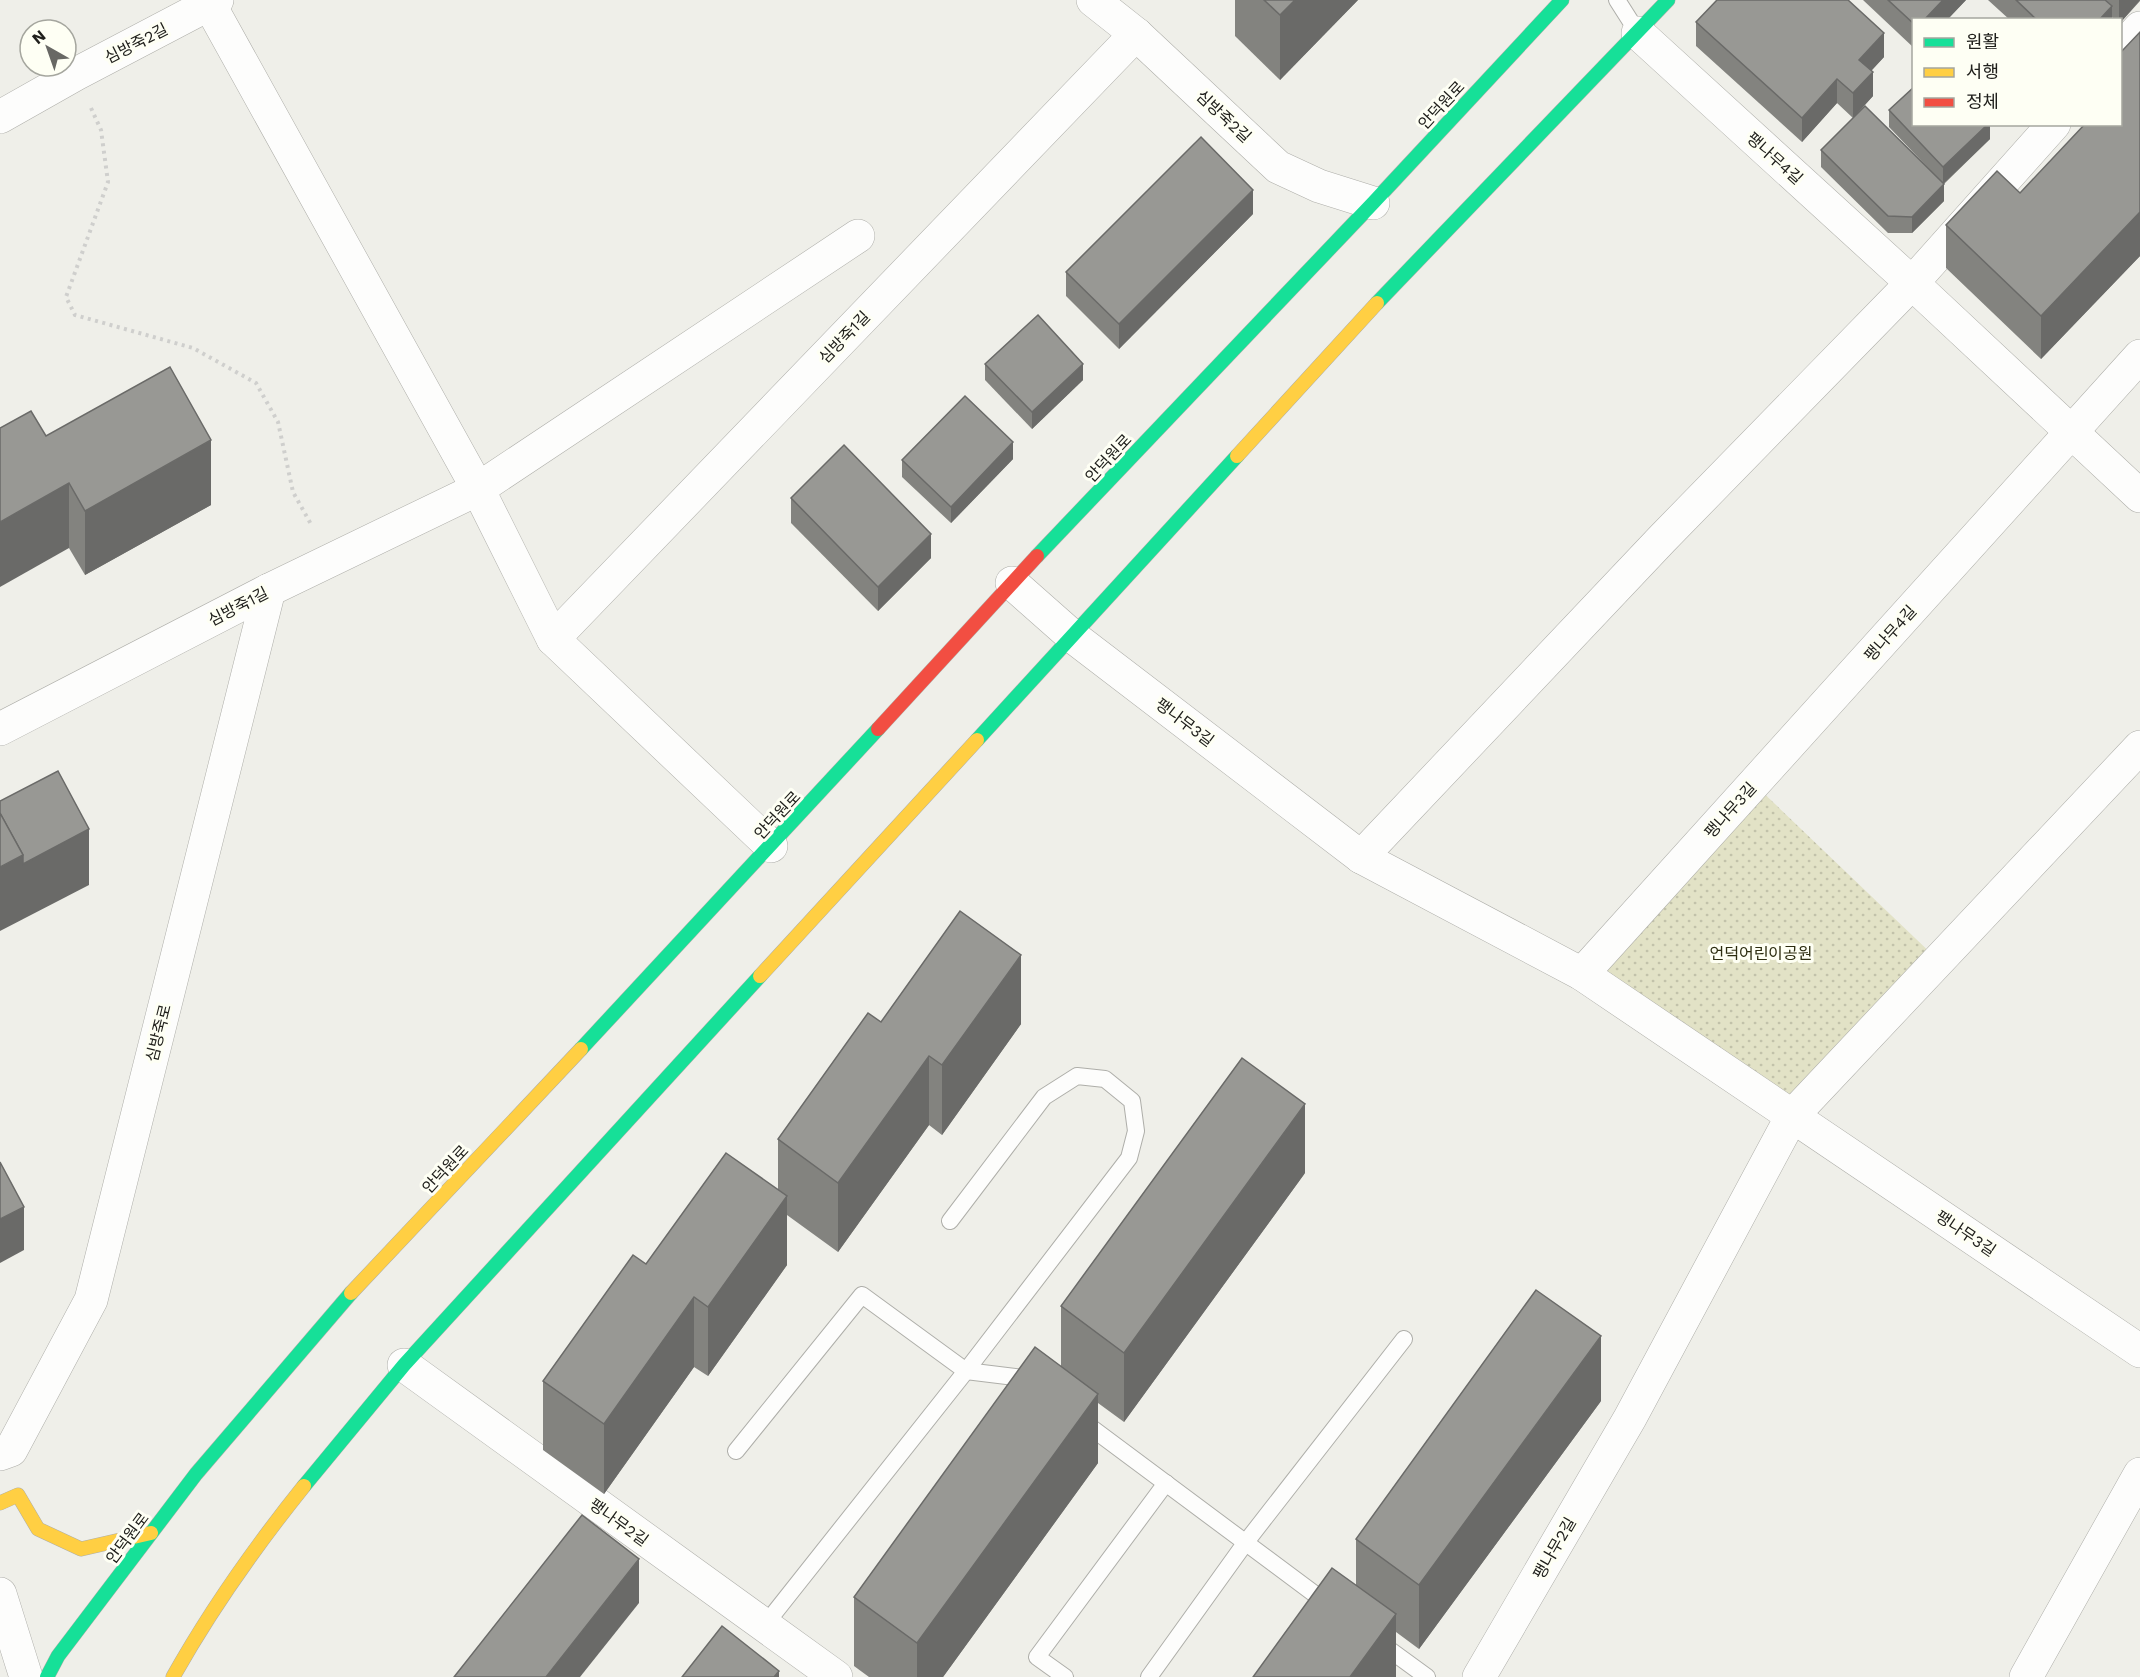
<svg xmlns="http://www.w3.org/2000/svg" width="2140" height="1677" font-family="'Work Sans','Noto Sans KR',sans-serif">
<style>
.grass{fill:url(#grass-dots)}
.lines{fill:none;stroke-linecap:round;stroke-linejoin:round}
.lane-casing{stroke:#aeaea9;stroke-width:18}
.street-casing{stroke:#aeaea9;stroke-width:34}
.fast-casing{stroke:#aeaea9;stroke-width:15}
.slow-casing{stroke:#aeaea9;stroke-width:15}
.jam-casing{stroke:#aeaea9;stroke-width:15}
.path{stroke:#cfcfcd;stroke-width:4;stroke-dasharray:3 4.5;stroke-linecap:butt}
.lane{stroke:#fdfdfc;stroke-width:16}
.street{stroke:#fdfdfc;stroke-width:33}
.fast{stroke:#16e098;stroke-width:14}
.slow{stroke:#ffcf43;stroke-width:14}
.jam{stroke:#f24e42;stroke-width:14}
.wall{fill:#83837f}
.shaded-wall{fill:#6a6a68}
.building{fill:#989894;stroke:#6a6a68;stroke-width:1.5}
.labels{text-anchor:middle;stroke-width:6;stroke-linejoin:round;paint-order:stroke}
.street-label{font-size:16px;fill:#20201c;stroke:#fefff4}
.park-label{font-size:16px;fill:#2c2c0f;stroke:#fefff4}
</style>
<defs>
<pattern id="grass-dots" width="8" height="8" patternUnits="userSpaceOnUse" patternTransform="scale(1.5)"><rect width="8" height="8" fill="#e2e2c6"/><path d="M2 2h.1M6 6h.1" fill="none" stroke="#c2c2aa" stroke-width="1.8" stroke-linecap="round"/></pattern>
</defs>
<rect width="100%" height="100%" fill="#efefe9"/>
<!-- grass -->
<path class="grass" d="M1754,784L1938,960L1784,1110L1582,974Z"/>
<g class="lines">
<defs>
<g id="lane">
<path d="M1617,0L1638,33"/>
<path d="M1081,1420L1332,1607"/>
<path d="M736,1451L862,1295L966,1371L1023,1378L1033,1385"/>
<path d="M764,1626L966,1371L1129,1158L1136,1131L1132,1101L1105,1079L1077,1076L1044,1097L950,1221"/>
<path d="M1379,1642L1427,1677"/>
<path d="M1065,1677L1037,1657L1166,1483"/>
<path d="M1149,1677L1246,1542L1404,1339"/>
</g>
<g id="street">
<path d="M207,0L478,489L553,639L771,846"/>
<path d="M1093,0L1136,34L1278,167L1319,186L1373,203"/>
<path d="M1638,33L1912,283L2140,496"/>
<path d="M2120,50L2140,28"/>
<path d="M0,117L76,74L217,0"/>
<path d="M1012,583L1072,636L1361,857L1582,974L2140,1351"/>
<path d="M553,639L1136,34"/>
<path d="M0,729L269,590L478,489L858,236"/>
<path d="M1361,857L1662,539L1912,283L2054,124"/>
<path d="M1582,974L2140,356"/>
<path d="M404,1365L836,1677"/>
<path d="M0,1454L11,1450L91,1300L269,590"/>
<path d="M0,1594L26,1677"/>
<path d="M1479,1677L1630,1418L1792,1116L2140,747"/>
<path d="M2026,1677L2140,1474"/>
</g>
<g id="fast">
<path d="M1377,303L1668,0"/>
<path d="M1037,556L1373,203L1562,0"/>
<path d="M977,740L1237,456"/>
<path d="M581,1049L878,729"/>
<path d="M304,1486L404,1365L760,976"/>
<path d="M47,1677L58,1656L196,1474L351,1293"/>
</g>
<g id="slow">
<path d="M1237,456L1377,303"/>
<path d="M760,976L977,740"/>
<path d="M351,1293L581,1049"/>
<path d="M0,1503L18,1495L38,1529L81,1549L151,1533"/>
<path d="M173,1677C211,1609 255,1547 304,1486"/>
</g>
<path id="jam" d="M878,729L1037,556"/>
</defs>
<!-- lane casing -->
<use href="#lane" class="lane-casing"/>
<!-- street casing -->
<use href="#street" class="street-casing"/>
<!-- fast casing -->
<use href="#fast" class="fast-casing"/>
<!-- slow casing -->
<use href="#slow" class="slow-casing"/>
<!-- jam casing -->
<use href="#jam" class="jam-casing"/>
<!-- path -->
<path class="path" d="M91,108L101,130L108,182L66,297L75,315L193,348L256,383L278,422L293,492L312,526"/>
<!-- lane -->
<use href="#lane" class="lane"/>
<!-- street -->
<use href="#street" class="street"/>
<!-- fast -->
<use href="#fast" class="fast"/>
<!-- slow -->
<use href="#slow" class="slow"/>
<!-- jam -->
<use href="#jam" class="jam"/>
</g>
<!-- wall -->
<g class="wall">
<path d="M1235,0H1358L1280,80L1235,36Z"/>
<path d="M1863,0H1966L1947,20H1914V48Z"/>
<path d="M1988,0H2140V1L2121,22V20H2114L2112,17V20H2010Z"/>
<path d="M1696,22L1884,57L1871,71L1873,96L1853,118L1837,103L1802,142L1696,46Z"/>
<path d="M2140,32V256L2041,359L1946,268V225L2020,193L2121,124Z"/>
<path d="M1889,110L1990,124V139L1944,184V201L1912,233H1888L1821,167V150L1934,174L1889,127Z"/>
<path d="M1253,214L1119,349L1066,296V272Z"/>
<path d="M985,364L1083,380L1032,429L985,380Z"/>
<path d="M46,436L211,505L85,575L69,548Z"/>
<path d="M1013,459L951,523L902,477V460Z"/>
<path d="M791,498L931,558L878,611L791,523Z"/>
<path d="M881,1022L1021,1024L942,1135L929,1125L838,1252L787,1215V1265L708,1376L694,1367L604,1494L543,1450V1381L646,1264L778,1190V1139Z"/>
<path d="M1305,1173L1124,1422L1098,1403V1463L943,1677H869L854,1666V1597L1061,1366V1306Z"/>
<path d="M1601,1401L1419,1649L1396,1632V1677L1356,1585V1539Z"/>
</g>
<!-- shaded-wall -->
<g class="shaded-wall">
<path d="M1295,0H1358L1280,80V15Z"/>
<path d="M1943,0H1966L1947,20H1924Z"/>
<path d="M2119,0H2140L2121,22V20H2119Z"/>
<path d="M2112,6V20H2099Z"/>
<path d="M1884,33V57L1859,84V60Z"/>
<path d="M1873,72V96L1853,118V93Z"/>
<path d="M1837,79V103L1802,142V118Z"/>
<path d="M1988,124H1990V139L1943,184V167Z"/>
<path d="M1944,184V201L1912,233V217Z"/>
<path d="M1253,190V214L1119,349V324Z"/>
<path d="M2140,212V256L2041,359V316Z"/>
<path d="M1083,364V380L1032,429V412Z"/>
<path d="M211,440V505L85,575V511Z"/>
<path d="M1013,442V459L951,523V507Z"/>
<path d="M69,483V548L0,587V522Z"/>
<path d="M931,534V558L878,611V587Z"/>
<path d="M89,829V885L0,931V867L23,855Z"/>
<path d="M1021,955V1024L942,1135V1065Z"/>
<path d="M929,1056V1125L838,1252V1183Z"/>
<path d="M1305,1104V1173L1124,1422V1353Z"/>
<path d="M787,1196V1265L708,1376V1307Z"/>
<path d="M24,1207V1250L0,1263V1219Z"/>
<path d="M694,1297V1367L604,1494V1424Z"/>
<path d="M1601,1336V1401L1419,1649V1585Z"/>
<path d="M1098,1394V1463L943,1677H917V1643Z"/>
<path d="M639,1559V1603L580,1677H546Z"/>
<path d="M1396,1614V1677H1350Z"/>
<path d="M779,1671V1677H774Z"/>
</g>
<!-- building -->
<g class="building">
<path d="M1264,0H1295L1280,15Z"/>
<path d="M1717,0H1848L1884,33L1859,60L1873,72L1853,93L1837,79L1802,118L1696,22Z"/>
<path d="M1888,0H1943L1924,20H1914V24Z"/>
<path d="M2016,0H2105L2112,6L2099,20H2037Z"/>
<path d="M2140,32V212L2041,316L1946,225L1997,171L2020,193L2085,124H2121V52Z"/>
<path d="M1914,87V124H1988L1943,167L1889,110Z"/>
<path d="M1865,106L1944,184L1912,217L1888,216L1821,150Z"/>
<path d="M1201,137L1253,190L1119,324L1066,272Z"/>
<path d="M1038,315L1083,364L1032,412L985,364Z"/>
<path d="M170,367L211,440L85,511L69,483L0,522V428L31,411L46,436Z"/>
<path d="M965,396L1013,442L951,507L902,460Z"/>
<path d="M844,445L931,534L878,587L791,498Z"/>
<path d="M58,771L89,829L23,864V855L0,813V801Z"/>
<path d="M0,813L23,855L0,867Z"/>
<path d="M960,911L1021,955L942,1065L929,1056L838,1183L778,1139L868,1013L881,1022Z"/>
<path d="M1242,1058L1305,1104L1124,1353L1061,1306Z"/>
<path d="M726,1153L787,1196L708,1307L694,1297L604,1424L543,1381L633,1255L646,1264Z"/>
<path d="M0,1162L24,1207L0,1219Z"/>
<path d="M1536,1290L1601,1336L1419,1585L1356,1539Z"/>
<path d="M1035,1347L1098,1394L917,1643L854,1597Z"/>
<path d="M582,1515L639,1559L546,1677H454Z"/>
<path d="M1332,1568L1396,1614L1350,1677H1253Z"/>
<path d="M722,1626L779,1671L774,1677H682Z"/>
</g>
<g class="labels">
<!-- street labels -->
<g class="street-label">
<text transform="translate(136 43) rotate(-27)" y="6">심방죽2길</text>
<text transform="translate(1441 105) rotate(-47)" y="6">안덕원로</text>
<text transform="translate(1224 116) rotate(43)" y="6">심방죽2길</text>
<text transform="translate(1775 158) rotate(42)" y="6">팽나무4길</text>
<text transform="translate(844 337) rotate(-46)" y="6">심방죽1길</text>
<text transform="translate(1108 458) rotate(-47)" y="6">안덕원로</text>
<text transform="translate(238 606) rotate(-27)" y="6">심방죽1길</text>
<text transform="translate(1890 633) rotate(-48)" y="6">팽나무4길</text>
<text transform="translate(1185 722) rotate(37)" y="6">팽나무3길</text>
<text transform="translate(1730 810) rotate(-48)" y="6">팽나무3길</text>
<text transform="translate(777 815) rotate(-47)" y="6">안덕원로</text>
<text transform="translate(158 1033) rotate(-76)" y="6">심방죽로</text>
<text transform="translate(445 1169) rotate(-47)" y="6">안덕원로</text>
<text transform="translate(1966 1233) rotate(34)" y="6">팽나무3길</text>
<text transform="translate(619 1522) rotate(36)" y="6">팽나무2길</text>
<text transform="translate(127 1538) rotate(-53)" y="6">안덕원로</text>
<text transform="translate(1554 1548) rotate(-60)" y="6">팽나무2길</text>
</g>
<!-- park labels -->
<g class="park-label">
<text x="1761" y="959">언덕어린이공원</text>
</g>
</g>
<!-- legend -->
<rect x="1912" y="18" width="210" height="108" fill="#fefff4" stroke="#a5a69e" stroke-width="1.5"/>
<rect x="1924" y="38" width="30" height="9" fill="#16e098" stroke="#a5a69e" stroke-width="1.5"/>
<text x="1966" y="48" font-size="18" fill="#20201c">원활</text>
<rect x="1924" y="68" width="30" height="9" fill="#ffcf43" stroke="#a5a69e" stroke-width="1.5"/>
<text x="1966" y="78" font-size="18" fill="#20201c">서행</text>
<rect x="1924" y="98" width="30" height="9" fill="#f24e42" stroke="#a5a69e" stroke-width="1.5"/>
<text x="1966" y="108" font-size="18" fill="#20201c">정체</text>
<!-- north arrow -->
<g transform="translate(48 48) rotate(320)"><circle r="28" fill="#fefff4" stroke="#a5a69e" stroke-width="1.5"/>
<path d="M0-4.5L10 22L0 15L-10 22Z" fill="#686864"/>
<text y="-9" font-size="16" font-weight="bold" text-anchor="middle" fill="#20201c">N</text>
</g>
</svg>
